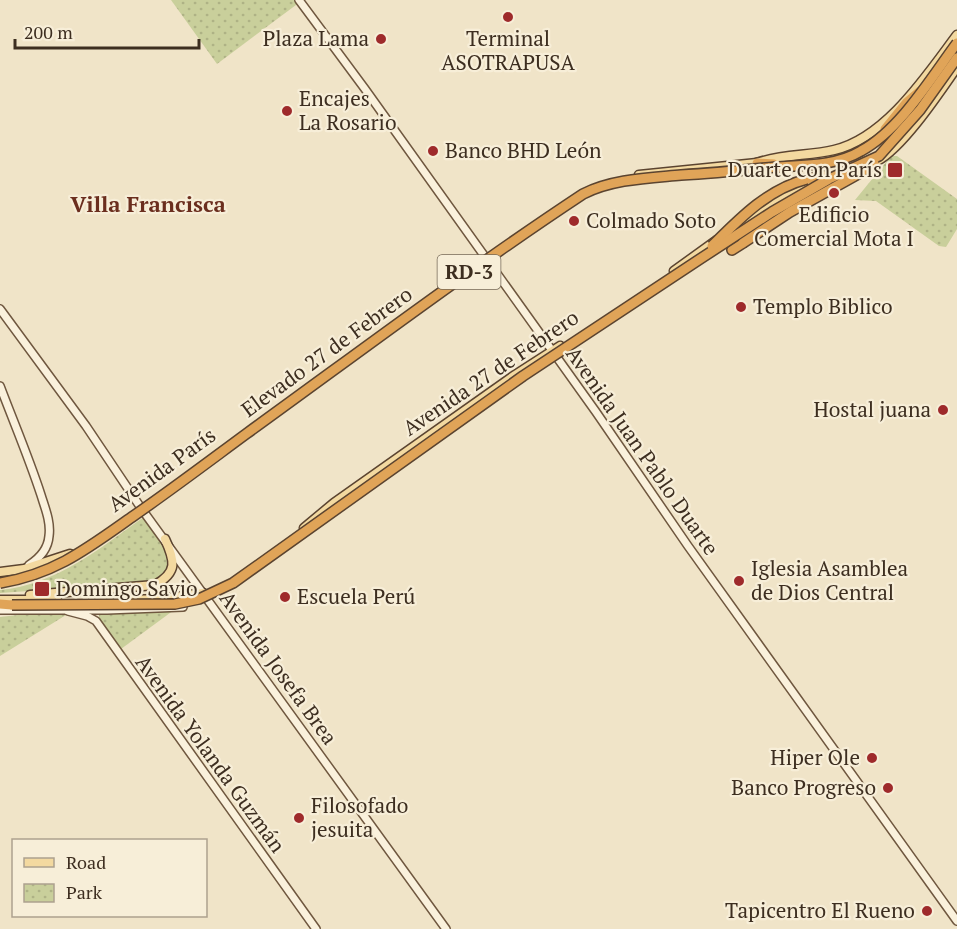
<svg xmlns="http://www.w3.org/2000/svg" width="957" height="929" font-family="'PT Serif',serif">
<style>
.park{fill:url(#park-dots)}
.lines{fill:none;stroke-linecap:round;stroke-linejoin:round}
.secondary-casing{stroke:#6f573f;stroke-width:10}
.primary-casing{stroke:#5b4430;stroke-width:11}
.highway-casing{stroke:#5b4430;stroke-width:12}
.secondary{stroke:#faf1dc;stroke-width:7}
.primary{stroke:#f3d9a0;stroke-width:8}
.highway{stroke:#e0a458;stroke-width:9}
.highway-bridge-casing{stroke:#5b4430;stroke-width:12;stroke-linecap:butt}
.highway-bridge{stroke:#e0a458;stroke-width:9}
.poi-dot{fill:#9e2a2b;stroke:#f7eed8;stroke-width:2}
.labels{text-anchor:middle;stroke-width:4.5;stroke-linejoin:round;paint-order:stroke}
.shield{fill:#f7eed8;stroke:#756857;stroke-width:1.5}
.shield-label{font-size:20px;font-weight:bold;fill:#3d2e20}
.poi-label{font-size:21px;fill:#3d2e20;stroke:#f7eed8;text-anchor:start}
.street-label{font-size:21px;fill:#3d2e20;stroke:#f7eed8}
.neighbourhood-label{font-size:22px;font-weight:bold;fill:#6b2e1e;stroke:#f7eed8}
</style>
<defs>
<pattern id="park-dots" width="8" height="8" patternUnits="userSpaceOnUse" patternTransform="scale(1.5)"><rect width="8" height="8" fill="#c9cf9b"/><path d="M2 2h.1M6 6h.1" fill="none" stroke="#aeb285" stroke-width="1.8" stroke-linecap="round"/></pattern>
</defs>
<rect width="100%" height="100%" fill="#f0e4c8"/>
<!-- park -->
<g class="park">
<path d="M171,0H299L300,2L217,64Z"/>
<path d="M891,156H897L957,199V229L946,247L939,246L876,201L855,200Z"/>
<path d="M144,517L164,542L170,563C164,576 158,580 145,583L0,593V590C56,585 100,548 144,517Z"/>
<path d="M174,610L121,649L99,618V614L104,613Z"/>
<path d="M36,613L66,615L0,656V617Z"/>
</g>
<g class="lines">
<defs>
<g id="secondary">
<path d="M299,0L365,89L596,412L688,546L957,921"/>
<path d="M0,309L86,426L141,508L446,929"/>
<path d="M0,386C14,423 29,458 41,495C45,508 51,522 49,536C48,549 40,558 29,565"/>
<path d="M0,610H107L183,607"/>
<path d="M68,611L87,616L96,621L316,929"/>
</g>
<g id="primary">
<path d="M877,161C903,147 939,93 957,67"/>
<path d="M639,175L757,163C781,154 809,156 834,150C886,138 927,75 957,35"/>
<path d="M732,230L785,194L811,182"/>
<path d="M674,271L717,240"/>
<path d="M304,528L334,503L515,375L560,346"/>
<path d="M0,572L24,569L70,554"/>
<path d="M30,595L155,585C178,572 175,561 165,539"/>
<path d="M0,600H57"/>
<path d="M126,600L163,599L203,593"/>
</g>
<g id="highway">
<path d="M885,129L906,103L920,91"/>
<path d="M757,163L774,164"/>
<path d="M807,179L824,176"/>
<path d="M732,250L743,243"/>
<path d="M0,604L12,605"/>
</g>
</defs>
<!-- secondary casing -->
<use href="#secondary" class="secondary-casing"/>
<!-- primary casing -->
<use href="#primary" class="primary-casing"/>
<!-- highway casing -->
<use href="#highway" class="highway-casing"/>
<!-- secondary -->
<use href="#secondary" class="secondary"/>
<!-- primary -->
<use href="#primary" class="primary"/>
<!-- highway -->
<use href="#highway" class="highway"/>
<defs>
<g id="highway-bridge">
<path d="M743,243L790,212L860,173L874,163"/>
<path d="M712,246C740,218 768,189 807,179"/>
<path d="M0,583C55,574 88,548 132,517C171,490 208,462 246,434C358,353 468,270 583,194C612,179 649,178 681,175C713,173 745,170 776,167C804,165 836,166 861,151C900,130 931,78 957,43"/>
<path d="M12,605L175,604L199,599L233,583L523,376L700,259L772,212L829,179L879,156L920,110L957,58"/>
</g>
</defs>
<!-- highway-bridge casing -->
<use href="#highway-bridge" class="highway-bridge-casing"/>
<!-- highway-bridge -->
<use href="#highway-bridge" class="highway-bridge"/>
</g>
<!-- markers -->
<g class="poi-dot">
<circle cx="508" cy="17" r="6"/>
<circle cx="381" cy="39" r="6"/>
<circle cx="287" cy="111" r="6"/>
<circle cx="433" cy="151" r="6"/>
<rect x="887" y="162" width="16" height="16" rx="3"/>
<circle cx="834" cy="193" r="6"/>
<circle cx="574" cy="221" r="6"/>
<circle cx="741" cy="307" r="6"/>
<circle cx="943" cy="410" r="6"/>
<circle cx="739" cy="581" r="6"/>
<rect x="34" y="581" width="16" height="16" rx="3"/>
<circle cx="285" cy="597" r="6"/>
<circle cx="872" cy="758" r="6"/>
<circle cx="888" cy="788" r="6"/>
<circle cx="299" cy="818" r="6"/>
<circle cx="927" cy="911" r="6"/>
</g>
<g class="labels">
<!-- shield labels -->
<rect class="shield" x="437.5" y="255" width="63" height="34" rx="4.5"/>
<g class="shield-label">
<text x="469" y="279">RD-3</text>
</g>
<!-- poi labels -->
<g class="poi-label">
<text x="369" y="46" text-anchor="end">Plaza Lama</text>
<text x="508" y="46" text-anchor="middle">Terminal<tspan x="508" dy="24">ASOTRAPUSA</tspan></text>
<text x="299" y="106">Encajes<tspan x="299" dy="24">La Rosario</tspan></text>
<text x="445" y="158">Banco BHD León</text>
<text x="882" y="177" text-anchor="end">Duarte con París</text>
<text x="834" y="222" text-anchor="middle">Edificio<tspan x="834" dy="24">Comercial Mota I</tspan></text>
<text x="586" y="228">Colmado Soto</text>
<text x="753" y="314">Templo Biblico</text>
<text x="931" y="417" text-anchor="end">Hostal juana</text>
<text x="751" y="576">Iglesia Asamblea<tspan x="751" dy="24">de Dios Central</tspan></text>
<text x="56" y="596">Domingo Savio</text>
<text x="297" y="604">Escuela Perú</text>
<text x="860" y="765" text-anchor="end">Hiper Ole</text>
<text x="876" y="795" text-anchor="end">Banco Progreso</text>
<text x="311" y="813">Filosofado<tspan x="311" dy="24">jesuita</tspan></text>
<text x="915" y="918" text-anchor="end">Tapicentro El Rueno</text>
</g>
<!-- street labels -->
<g class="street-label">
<text transform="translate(327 352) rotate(-36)" y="7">Elevado 27 de Febrero</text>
<text transform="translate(491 373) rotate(-34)" y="7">Avenida 27 de Febrero</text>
<text transform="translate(642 451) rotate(55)" y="7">Avenida Juan Pablo Duarte</text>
<text transform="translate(162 470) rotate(-36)" y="7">Avenida París</text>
<text transform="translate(278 668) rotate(54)" y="7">Avenida Josefa Brea</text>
<text transform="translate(210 754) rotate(54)" y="7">Avenida Yolanda Guzmán</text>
</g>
<!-- neighbourhood labels -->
<g class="neighbourhood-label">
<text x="148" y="212">Villa Francisca</text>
</g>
</g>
<!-- legend -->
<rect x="12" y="839" width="195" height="78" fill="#f7eed8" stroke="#ada18e" stroke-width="1.5"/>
<rect x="24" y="858" width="30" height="9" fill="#f3d9a0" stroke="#ada18e" stroke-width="1.5"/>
<text x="66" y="869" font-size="18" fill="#3d2e20">Road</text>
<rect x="24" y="884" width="30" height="18" fill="url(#park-dots)" stroke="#ada18e" stroke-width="1.5"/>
<text x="66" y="899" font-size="18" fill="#3d2e20">Park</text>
<!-- scale -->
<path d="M15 39v9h184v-9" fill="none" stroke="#3d2e20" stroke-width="3"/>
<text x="24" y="39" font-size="18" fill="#3d2e20" stroke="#f7eed8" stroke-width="4.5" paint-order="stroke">200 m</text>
</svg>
